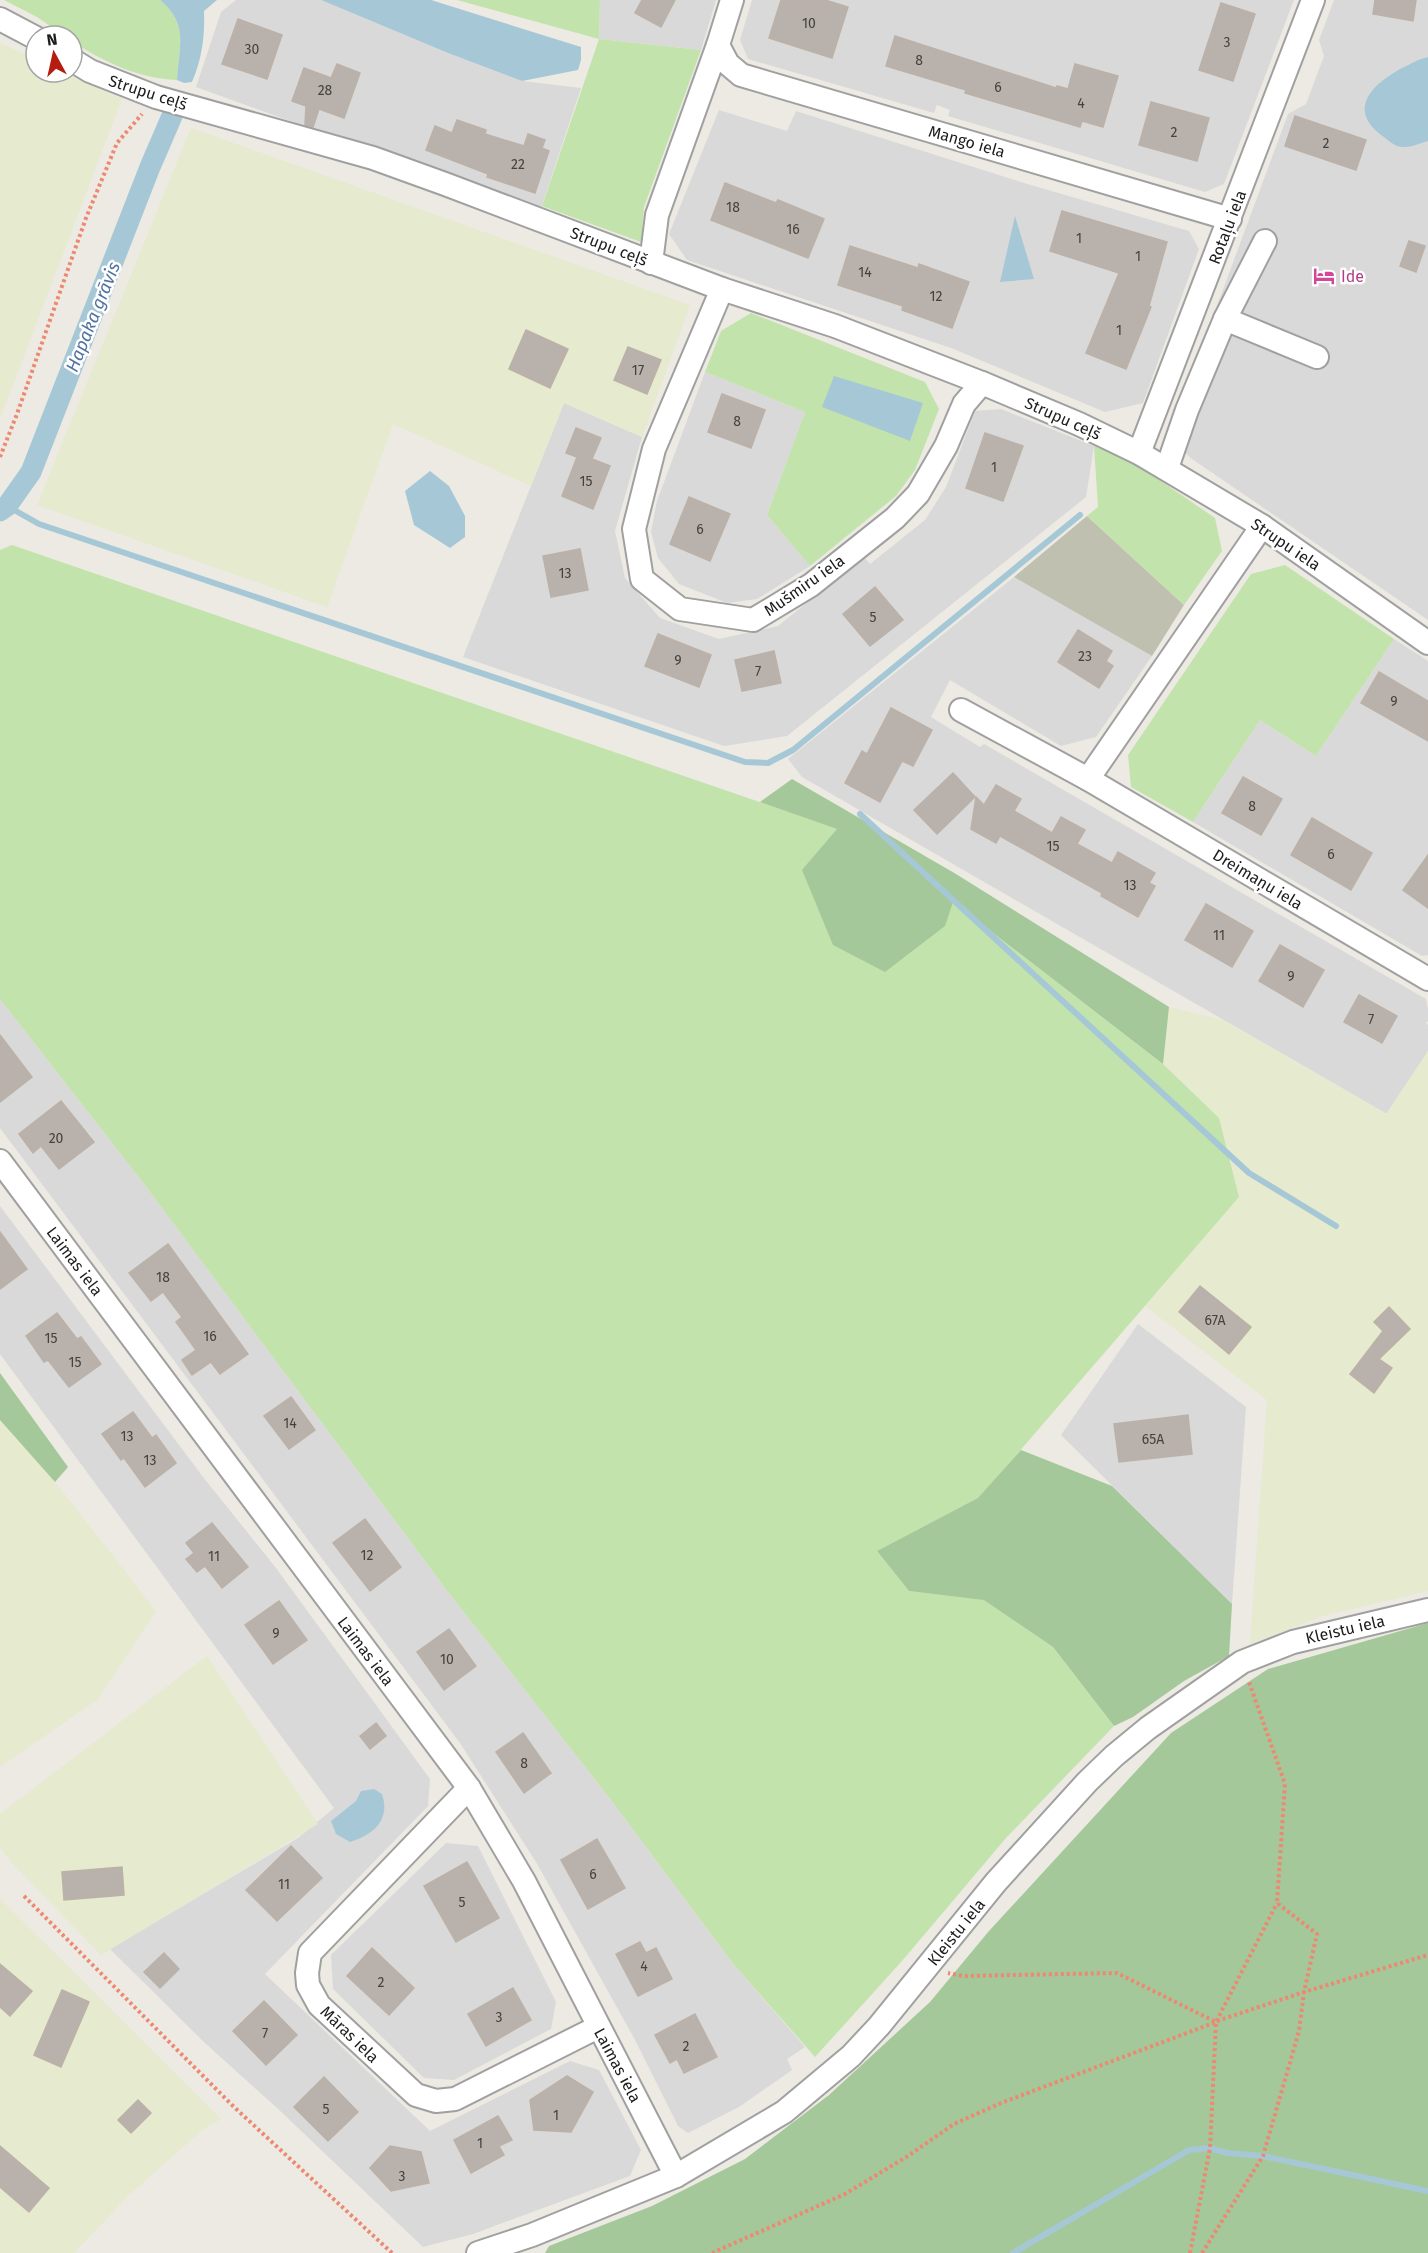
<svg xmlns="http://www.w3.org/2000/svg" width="1428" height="2253" font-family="'Fira Sans',sans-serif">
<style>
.residential{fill:#dad9d9}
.construction{fill:#bfc0af}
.farmland{fill:#e6eace}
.grass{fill:#c3e3ac}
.forest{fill:#a4c89a}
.water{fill:#a6c8d6}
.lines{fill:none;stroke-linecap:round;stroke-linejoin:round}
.stream{stroke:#a6c8d6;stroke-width:6}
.canal{stroke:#a6c8d6;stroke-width:21}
.building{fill:#b9b2ac;stroke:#bcb1a6;stroke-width:1.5}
.minor-casing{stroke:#a0a0a0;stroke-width:26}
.path{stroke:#ed8872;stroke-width:4;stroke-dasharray:3 3;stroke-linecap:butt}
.minor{stroke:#fff;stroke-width:22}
.labels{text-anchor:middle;stroke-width:5;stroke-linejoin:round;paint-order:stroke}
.number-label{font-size:14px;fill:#434240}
.street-label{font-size:16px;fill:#1c1c1c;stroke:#fff}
.hotel-label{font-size:16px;fill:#b23c85;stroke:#fff;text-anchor:start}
.water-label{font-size:18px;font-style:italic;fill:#5174a2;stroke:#fff}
</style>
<rect width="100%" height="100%" fill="#eceae2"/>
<!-- residential -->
<g class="residential">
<path d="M236,0H321L448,53L522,81L581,88L540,211L196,87L221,12Z"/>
<path d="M600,0H716L701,50L599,39Z"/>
<path d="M752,0H1294L1224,184L1205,192L948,116L950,110L937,105L934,113L748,59L740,40Z"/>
<path d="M1334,0H1428V620L1192,459L1168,438L1288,114L1306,104L1324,56L1319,40Z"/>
<path d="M719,110L787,131L796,111L1024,183L1189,231L1199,249L1143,403L1105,412L951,348L687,260L669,234Z"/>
<path d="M705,372L805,412L767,515L810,566L757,599L727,603L679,584L658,558L651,532L657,501Z"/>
<path d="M564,403L642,437L615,531L625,578L660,618L719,639L778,626L864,557L870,564L925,520L946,487L975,411L1001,409L1094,446L1086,497L787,736L724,746L463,657Z"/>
<path d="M1014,577L1152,656L1096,737L1061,746L950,680L931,717L980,747L984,744L1426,999L1428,1009V1021L1426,1023L1428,1025V1051L1387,1114L802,777L788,759Z"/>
<path d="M1394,639L1428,661V955L1422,956L1193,822L1260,720L1316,756Z"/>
<path d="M0,999L144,1184L448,1592L611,1800L734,1965L805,2047L787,2059L792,2070L739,2107L688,2133L678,2126L634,2038L536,1862L460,1743L0,1128Z"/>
<path d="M0,1206L203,1477L276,1568L430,1779L428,1806L265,1974L430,2131L570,2061L599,2070L641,2150L630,2176L473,2234L423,2247L276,2107L205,2043L110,1949L298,1838L334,1808L0,1354Z"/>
<path d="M1138,1324L1246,1407L1232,1604L1061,1435Z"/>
<path d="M446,1843L478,1846L556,2002L551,2029L454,2080L424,2078L333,1989L331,1955Z"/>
</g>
<!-- construction -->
<path class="construction" d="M1087,516L1184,605L1152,656L1014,577Z"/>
<!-- farmland -->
<g class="farmland">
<path d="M0,43L36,59V72H64L122,99L0,419Z"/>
<path d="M191,128L690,305L642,437L564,403L531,486L393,424L327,607L37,505Z"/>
<path d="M1169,1007L1223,1020L1386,1114L1428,1051V1591L1322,1616L1250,1644L1267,1400L1145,1306L1239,1197L1219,1118L1163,1064Z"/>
<path d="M0,1420L55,1482L156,1611L98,1699L0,1767Z"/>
<path d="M207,1656L318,1824L101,1955L13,1864L0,1848V1814Z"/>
<path d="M0,1899L221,2119L202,2130L128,2196L74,2253H0Z"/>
</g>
<!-- grass -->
<g class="grass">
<path d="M4,0H160C189,24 179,47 177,80C139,79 102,61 72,41V36H65L37,17Z"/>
<path d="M457,0H600L599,39L701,50L644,207L641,242L542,206L599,39Z"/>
<path d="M751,313L925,382L939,409L915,470L896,496L810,566L767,515L805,412L705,372L721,331Z"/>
<path d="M1094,446L1130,460L1215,518L1222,551L1184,605L1087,516L1098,507Z"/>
<path d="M12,545L838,829L953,902L1163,1064L1219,1118L1239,1197L979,1498L877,1551L909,1591L984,1599L1053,1647L1114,1726L1006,1838L902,1961L815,2057L734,1965L611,1800L448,1592L144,1184L0,999V550Z"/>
<path d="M1285,565L1394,639L1316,756L1260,720L1193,822L1131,787L1128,755L1251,574Z"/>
</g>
<!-- forest -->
<g class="forest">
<path d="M792,779L956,874L1169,1007L1163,1064L953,902L945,926L885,972L833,945L802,870L837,829L760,802Z"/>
<path d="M0,1373L68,1467L55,1482L0,1420Z"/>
<path d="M1021,1450L1112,1486L1232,1604L1229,1656L1184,1681L1133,1717L1114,1726L1053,1647L984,1600L909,1591L877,1551L978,1498Z"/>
<path d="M1428,1623V2253H545L549,2246L652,2206L745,2159L829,2095L930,2002L989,1931L1171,1733L1268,1669Z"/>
</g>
<!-- water -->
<g class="water">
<path d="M160,0H217L204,11C205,36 202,59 192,82L184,83L177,80C179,47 189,24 160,0Z"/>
<path d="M321,0H431L581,47V60L578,70L522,81L448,53Z"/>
<path d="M1428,57V141C1421,143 1412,147 1405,147C1397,148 1390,142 1384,137C1346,110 1371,85 1402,68C1411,64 1418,59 1428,57Z"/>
<path d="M1015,216L1034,279L1000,282Z"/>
<path d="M834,376L923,403L910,441L822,407Z"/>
<path d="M430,471L449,486L465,516V537L450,548L414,525L405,491Z"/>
<path d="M374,1789L382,1794C391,1820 373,1835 350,1842L336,1834L331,1821L356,1801L361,1791Z"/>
</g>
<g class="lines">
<!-- stream -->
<g class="stream">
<path d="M7,506L39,524L745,762L768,763L793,750L1080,515"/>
<path d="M860,814L1249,1173L1336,1226"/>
<path d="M1013,2253L1189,2150L1210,2148L1227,2153L1263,2156L1428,2191"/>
</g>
<!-- canal -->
<path class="canal" d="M0,511L7,506L31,472L150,167L172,116"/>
</g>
<!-- building -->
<g class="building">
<path d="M642,0H675L661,27L635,13Z"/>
<path d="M781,0H825L848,7L832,58L769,38Z"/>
<path d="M1375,0H1416L1413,21L1373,14Z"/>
<path d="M1221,3L1255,14L1233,81L1199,70Z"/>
<path d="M238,19L282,35L267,79L222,64Z"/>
<path d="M895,36L1056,88L1057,86L1068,89L1075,64L1118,76L1103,127L1082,121L1080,127L965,93L966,90L886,66Z"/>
<path d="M337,64L360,73L344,118L319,109L313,127L305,125L306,106L292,101L304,68L331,78Z"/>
<path d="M1151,102L1209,118L1197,161L1139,145Z"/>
<path d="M1295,116L1366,140L1356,170L1285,146Z"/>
<path d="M457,120L486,130L485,134L524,146L528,134L545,140L542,148L549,151L535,193L487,177L488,174L426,150L435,126L452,133Z"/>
<path d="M725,183L776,203L778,200L824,219L808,258L711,220Z"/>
<path d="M1062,211L1167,242L1149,306L1151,307L1126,369L1086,353L1119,273L1050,251Z"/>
<path d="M1409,241L1425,246L1416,272L1400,266Z"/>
<path d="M850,246L918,268L919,264L969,282L952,328L902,310L903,306L838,285Z"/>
<path d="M526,330L568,349L550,388L509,369Z"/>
<path d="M628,347L661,360L647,394L614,380Z"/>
<path d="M722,394L765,410L751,448L708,432Z"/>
<path d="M576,428L601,438L592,459L610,466L593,509L562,496L577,457L566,453Z"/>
<path d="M985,433L1023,446L1003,501L966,488Z"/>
<path d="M689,497L730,514L710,561L670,544Z"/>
<path d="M580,549L588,590L551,597L543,556Z"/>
<path d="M875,587L903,620L870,646L843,614Z"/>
<path d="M1078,630L1112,651L1106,661L1113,666L1099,688L1058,662Z"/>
<path d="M658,634L711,655L699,687L645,666Z"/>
<path d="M774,651L781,683L742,691L735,660Z"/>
<path d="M1379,672L1428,701V741L1361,703Z"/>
<path d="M891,708L932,730L913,766L902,761L880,802L845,783L862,751L867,754Z"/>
<path d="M953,773L975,797L937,834L914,810Z"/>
<path d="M1243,777L1282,799L1261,835L1222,813Z"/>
<path d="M996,785L1021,799L1014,811L1052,833L1061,817L1085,830L1077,844L1112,863L1118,852L1155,873L1149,883L1155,886L1138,917L1101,896L1102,893L1000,836L996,843L971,829L976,797L984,805Z"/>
<path d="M1312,818L1372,853L1351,890L1291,855Z"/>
<path d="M1428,855V908L1403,890Z"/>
<path d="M1206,904L1253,931L1232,967L1185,940Z"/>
<path d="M1280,945L1324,970L1303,1007L1259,981Z"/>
<path d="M1359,995L1397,1016L1382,1043L1344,1022Z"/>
<path d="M0,1035L32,1077L0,1102Z"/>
<path d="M61,1101L94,1142L59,1169L41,1146L33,1153L19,1134Z"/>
<path d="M0,1232L27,1269L0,1289Z"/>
<path d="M168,1244L248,1354L220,1374L211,1362L192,1375L182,1360L196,1350L176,1322L182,1317L163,1292L151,1301L129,1273Z"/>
<path d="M1200,1286L1251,1327L1229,1354L1179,1312Z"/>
<path d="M1389,1307L1410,1329L1379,1359L1392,1368L1374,1393L1350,1374L1383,1331L1374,1322Z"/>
<path d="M57,1313L77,1339L81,1337L101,1364L69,1387L48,1360L44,1362L26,1336Z"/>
<path d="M291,1397L315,1430L289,1449L264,1416Z"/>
<path d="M133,1412L152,1438L156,1435L176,1463L145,1487L124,1458L121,1460L102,1434Z"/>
<path d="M1188,1415L1192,1454L1119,1462L1114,1424Z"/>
<path d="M365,1519L401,1567L370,1591L333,1543Z"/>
<path d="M212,1523L248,1567L222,1588L205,1566L197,1572L186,1559L194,1553L186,1543Z"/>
<path d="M279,1601L307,1640L273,1664L245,1625Z"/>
<path d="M449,1629L476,1666L444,1690L417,1652Z"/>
<path d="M376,1723L386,1736L370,1749L360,1736Z"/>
<path d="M523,1733L551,1773L524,1793L496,1752Z"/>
<path d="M597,1839L625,1888L588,1909L561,1860Z"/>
<path d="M291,1846L322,1878L277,1921L246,1890Z"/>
<path d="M467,1862L499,1918L456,1942L424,1886Z"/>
<path d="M122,1867L124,1895L64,1900L62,1872Z"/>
<path d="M640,1942L646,1953L656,1948L672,1979L638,1996L616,1954Z"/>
<path d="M372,1948L414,1988L389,2015L347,1976Z"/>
<path d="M164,1953L179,1969L160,1988L144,1972Z"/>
<path d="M0,1964L32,1991L10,2016L0,2007Z"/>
<path d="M513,1988L531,2020L486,2046L468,2014Z"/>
<path d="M62,1990L89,2002L61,2067L34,2055Z"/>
<path d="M264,2001L297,2035L266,2065L233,2031Z"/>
<path d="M695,2014L717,2057L684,2073L677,2059L670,2063L655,2035Z"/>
<path d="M567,2076L593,2092L571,2132L534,2130L530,2100Z"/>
<path d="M324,2077L358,2112L328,2141L294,2107Z"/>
<path d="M138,2100L151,2113L131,2133L118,2120Z"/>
<path d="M498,2116L512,2140L499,2146L504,2155L471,2173L454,2140Z"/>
<path d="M0,2146L49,2188L29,2212L0,2187Z"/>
<path d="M390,2146L421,2152L429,2183L391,2191L370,2168Z"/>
</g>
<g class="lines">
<defs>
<g id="minor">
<path d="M0,19L36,38"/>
<path d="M718,45L728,64L741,75L1230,219"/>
<path d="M72,60L90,71L156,97L373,158L445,184L722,289L835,326L982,383L1079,424L1139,453L1262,526L1428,643"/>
<path d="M651,263L657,215L718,45L732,0"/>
<path d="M722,289L654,449L634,529L642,579L680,609L753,620L811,585L895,518L918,494L946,446L964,404L982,383"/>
<path d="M1225,319L1317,357"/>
<path d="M1139,453L1313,0"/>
<path d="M1167,468L1187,410L1225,319L1265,241"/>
<path d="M961,710L1088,779L1428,979"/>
<path d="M1088,779L1262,526"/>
<path d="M0,1161L469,1788L524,1881L676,2176"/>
<path d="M469,1788L310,1953L307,1973L308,1985L319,2005L416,2095L436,2101L455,2099L598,2027"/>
<path d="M478,2253L532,2235L676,2176L784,2112L851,2056L879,2026L996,1882L1087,1782L1114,1756L1148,1728L1242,1662L1293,1642L1428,1610"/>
</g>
</defs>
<!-- minor casing -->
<use href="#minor" class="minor-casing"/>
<!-- path -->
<g class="path">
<path d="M0,457L17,414L86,218L117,143L142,114"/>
<path d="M24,1896L234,2107L392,2253"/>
<path d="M1217,2021L1304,1992L1428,1955"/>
<path d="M712,2253L845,2194L908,2156L954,2124L1001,2103L1216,2022L1117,1973L963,1976L948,1973"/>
<path d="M1190,2253L1210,2148L1216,2022L1277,1903"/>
<path d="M1202,2253L1263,2156L1299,2031L1304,1992L1317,1934L1277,1903L1285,1784L1249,1682"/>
</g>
<!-- minor -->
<use href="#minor" class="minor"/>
</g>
<!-- icons -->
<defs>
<symbol id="hotel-bare" viewBox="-9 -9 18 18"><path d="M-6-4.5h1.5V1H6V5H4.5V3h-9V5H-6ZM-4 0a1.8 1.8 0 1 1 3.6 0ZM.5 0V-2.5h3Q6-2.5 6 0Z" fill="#d1479c" stroke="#fff" stroke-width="2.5" paint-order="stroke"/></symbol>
</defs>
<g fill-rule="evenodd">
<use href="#hotel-bare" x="1309" y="261" width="30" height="30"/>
</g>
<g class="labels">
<!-- number labels -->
<g class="number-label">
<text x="809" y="28">10</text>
<text x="1227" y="47">3</text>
<text x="252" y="54">30</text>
<text x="919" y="65">8</text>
<text x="998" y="92">6</text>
<text x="325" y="95">28</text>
<text x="1081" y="108">4</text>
<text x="1174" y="137">2</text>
<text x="1326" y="148">2</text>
<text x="518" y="169">22</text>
<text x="733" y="212">18</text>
<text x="793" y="234">16</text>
<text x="1079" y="243">1</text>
<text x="1138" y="261">1</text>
<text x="865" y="277">14</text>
<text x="936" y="301">12</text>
<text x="1119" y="335">1</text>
<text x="638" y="375">17</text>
<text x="737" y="426">8</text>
<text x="994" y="472">1</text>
<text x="586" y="486">15</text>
<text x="700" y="534">6</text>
<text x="565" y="578">13</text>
<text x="873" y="622">5</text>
<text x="1085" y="661">23</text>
<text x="678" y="665">9</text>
<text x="758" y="676">7</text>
<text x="1394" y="706">9</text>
<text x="1252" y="811">8</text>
<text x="1053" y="851">15</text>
<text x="1331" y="859">6</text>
<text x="1130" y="890">13</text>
<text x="1219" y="940">11</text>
<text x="1291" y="981">9</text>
<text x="1371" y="1024">7</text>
<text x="56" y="1143">20</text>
<text x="163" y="1282">18</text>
<text x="1215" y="1325">67A</text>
<text x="210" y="1341">16</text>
<text x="51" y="1343">15</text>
<text x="75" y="1367">15</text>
<text x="290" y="1428">14</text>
<text x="127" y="1441">13</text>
<text x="1153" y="1444">65A</text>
<text x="150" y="1465">13</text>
<text x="367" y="1560">12</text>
<text x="214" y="1561">11</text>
<text x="276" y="1638">9</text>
<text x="447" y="1664">10</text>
<text x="524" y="1768">8</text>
<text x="593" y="1879">6</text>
<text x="284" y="1889">11</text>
<text x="462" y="1907">5</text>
<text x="644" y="1971">4</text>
<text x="381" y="1987">2</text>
<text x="499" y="2022">3</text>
<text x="265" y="2038">7</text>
<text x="686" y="2051">2</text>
<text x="326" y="2114">5</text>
<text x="556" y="2120">1</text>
<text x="480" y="2148">1</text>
<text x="402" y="2181">3</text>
</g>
<!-- street labels -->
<g class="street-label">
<text transform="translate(148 92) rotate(18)" y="6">Strupu ceļš</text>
<text transform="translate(967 141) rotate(16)" y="6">Mango iela</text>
<text transform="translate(1227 227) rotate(-69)" y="6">Rotaļu iela</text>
<text transform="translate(609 246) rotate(21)" y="6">Strupu ceļš</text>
<text transform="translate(1063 418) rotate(24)" y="6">Strupu ceļš</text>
<text transform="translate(1286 544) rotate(34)" y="6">Strupu iela</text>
<text transform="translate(804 585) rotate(-35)" y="6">Mušmiru iela</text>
<text transform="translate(1258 879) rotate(31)" y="6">Dreimaņu iela</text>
<text transform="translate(75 1261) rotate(53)" y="6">Laimas iela</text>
<text transform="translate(1345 1629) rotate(-13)" y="6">Kleistu iela</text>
<text transform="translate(366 1651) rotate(53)" y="6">Laimas iela</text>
<text transform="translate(956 1932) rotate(-51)" y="6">Kleistu iela</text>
<text transform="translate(350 2034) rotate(44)" y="6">Māras iela</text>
<text transform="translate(618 2065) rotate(62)" y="6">Laimas iela</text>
</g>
<!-- hotel labels -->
<g class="hotel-label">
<text x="1341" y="282">Ide</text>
</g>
<!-- water labels -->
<g class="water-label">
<text transform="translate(93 317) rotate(-68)" y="6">Hapaka grāvis</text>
</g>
</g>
<!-- north arrow -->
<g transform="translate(54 54) rotate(352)"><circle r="28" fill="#ffffff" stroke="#a4a4a4" stroke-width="1.5"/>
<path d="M0-4.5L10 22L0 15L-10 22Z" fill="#b61d11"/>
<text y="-9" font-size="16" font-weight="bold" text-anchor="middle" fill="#1c1c1c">N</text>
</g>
</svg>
